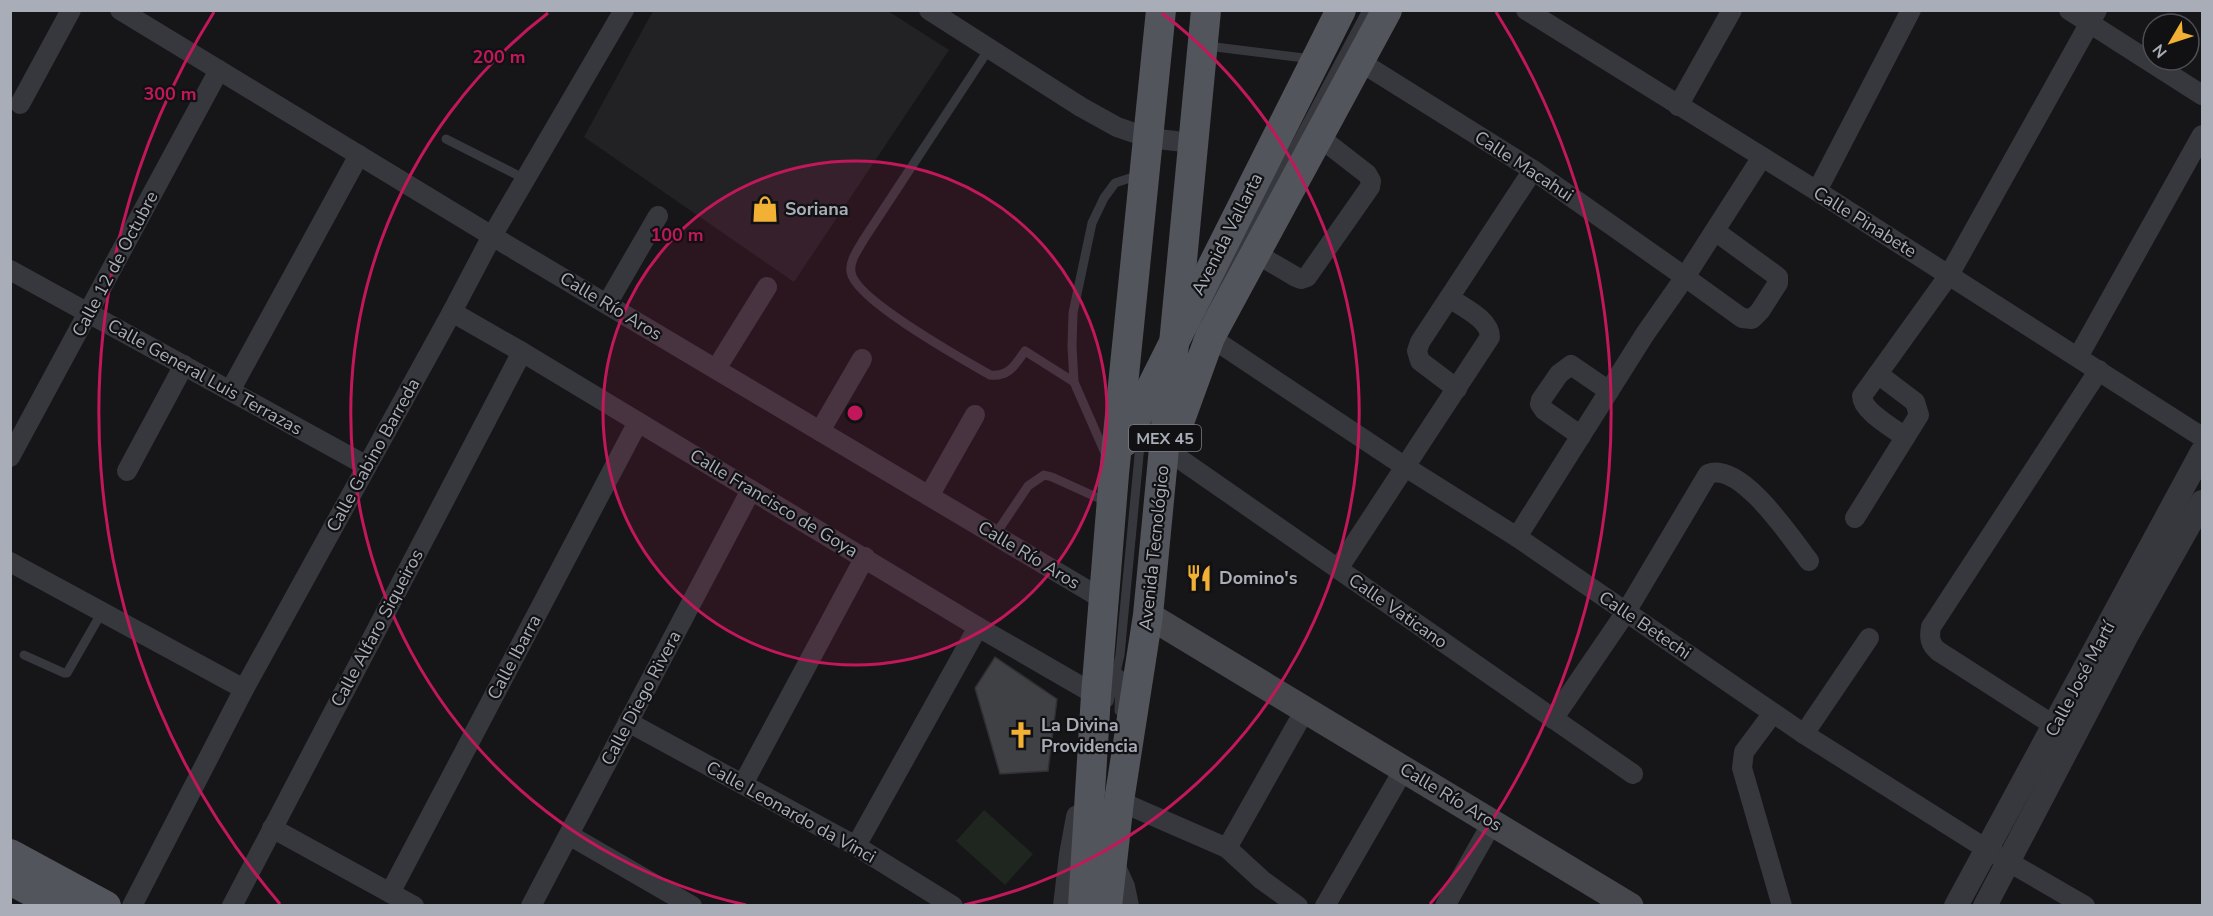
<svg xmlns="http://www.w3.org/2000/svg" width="2213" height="916" font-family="'Nunito Sans',sans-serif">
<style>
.built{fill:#222225}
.green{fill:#1e261f}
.building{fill:#404145;stroke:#303034;stroke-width:1.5}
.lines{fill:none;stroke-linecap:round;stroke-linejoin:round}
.service{stroke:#37383d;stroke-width:9}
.minor{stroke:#37383d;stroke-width:20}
.tertiary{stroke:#37383d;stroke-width:24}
.secondary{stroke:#45474d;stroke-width:27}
.primary{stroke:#53555c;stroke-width:30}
.ring{fill:none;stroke:#c2185b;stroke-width:3}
.labels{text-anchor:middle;stroke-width:4.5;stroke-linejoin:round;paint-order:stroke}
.shield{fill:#111113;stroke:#7b7e86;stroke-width:1.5}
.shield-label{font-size:16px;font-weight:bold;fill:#a8adb8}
.street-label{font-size:18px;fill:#a8adb8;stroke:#111113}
.poi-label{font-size:18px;font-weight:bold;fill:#a8adb8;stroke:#111113;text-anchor:start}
.centre{fill:#c2185b;stroke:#111113;stroke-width:3}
.ring-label{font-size:18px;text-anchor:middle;font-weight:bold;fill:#c2185b;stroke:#111113;stroke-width:4.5;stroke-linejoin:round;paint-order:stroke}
</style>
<rect width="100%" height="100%" fill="#161618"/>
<!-- built -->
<path class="built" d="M653,11H888L949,50L794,282L584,137Z"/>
<!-- green -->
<path class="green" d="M984,810L1033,854L1005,885L956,841Z"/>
<!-- building -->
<path class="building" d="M995,657L1057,699L1048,771L1000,774L975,688Z"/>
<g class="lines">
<!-- service -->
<g class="service">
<path d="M1207,46L1312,59"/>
<path d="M989,49L864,239C859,248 849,261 851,272C854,299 964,360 990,375C1009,377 1015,365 1025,351L1074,382"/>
<path d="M446,139L525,179"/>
<path d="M1205,314L1367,10"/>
<path d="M1106,455L1074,382L1072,346L1073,313L1092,223L1104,198L1115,183L1139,175"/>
<path d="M995,535L1028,486L1044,475L1052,477L1107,502"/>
<path d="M24,655L64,673H67L102,612"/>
<path d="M1109,702L1120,655L1140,445L1152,418"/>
<path d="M1119,711L1120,674"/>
</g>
<!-- minor -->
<g class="minor">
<path d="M120,10L492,236L1104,600"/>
<path d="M929,10L1081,107L1117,127L1149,138L1193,143"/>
<path d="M1526,10L1817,191L2202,437"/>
<path d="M2069,10L2202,95"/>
<path d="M1359,61L1533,170L1685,277L1645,334L1517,537"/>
<path d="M20,104L71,10"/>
<path d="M1678,106L1732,10"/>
<path d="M1817,191L1911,10"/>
<path d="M1715,231L1778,277V283L1760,311L1752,319L1742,318L1685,277L1762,157"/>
<path d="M1255,253L1296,277L1301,279L1307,277L1370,187L1371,181L1367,174L1318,136"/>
<path d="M10,270L367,466"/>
<path d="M607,304L658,216"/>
<path d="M452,312L522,352L978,627L1096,695"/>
<path d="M1210,337L1404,466L1517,537L1804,734L1988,850L2085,906"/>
<path d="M2078,357L2202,135"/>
<path d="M716,369L767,287"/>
<path d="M1457,389L1420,361L1417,351L1420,342L1533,170"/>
<path d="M230,391L359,155"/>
<path d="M820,431L862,359"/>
<path d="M1581,436L1544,410L1540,404L1541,400L1559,374L1571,365L1609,391"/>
<path d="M1905,437C1893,428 1862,411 1862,396L1949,275L2097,10"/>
<path d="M1164,448L1633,774"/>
<path d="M10,457L219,70"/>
<path d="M127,471L184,365"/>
<path d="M929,496L975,415"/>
<path d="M1855,518L1919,415L1915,402L1878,374"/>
<path d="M10,562L244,689"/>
<path d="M1338,569L1490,337C1490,319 1462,307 1450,298"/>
<path d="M1773,713L1744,752L1742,768L1782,906"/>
<path d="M1553,719L1626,612L1708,474C1741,461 1791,538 1809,561"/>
<path d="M628,722L856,846L953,906"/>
<path d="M2055,726L1938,651C1930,644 1929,638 1931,627L2099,370"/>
<path d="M1804,734L1869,638"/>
<path d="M743,784L865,557"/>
<path d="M1119,801L1227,848L1262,880L1298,906"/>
<path d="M272,828L414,906"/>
<path d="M569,835L692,906"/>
<path d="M856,846L978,627"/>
<path d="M1227,848L1305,710"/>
<path d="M390,893L638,422"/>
<path d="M132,906L244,689L452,312L492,236L624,10"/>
<path d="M232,906L522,352"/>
<path d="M531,906L751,490"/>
<path d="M1325,906L1404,769"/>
<path d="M1445,906L1492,823"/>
</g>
<!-- tertiary -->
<g class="tertiary">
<path d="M1112,863L1123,887L1127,906"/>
<path d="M1065,906L1071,855L1078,817"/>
<path d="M1956,906L2202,452"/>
<path d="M1985,906L2128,633L2202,502"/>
</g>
<!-- secondary -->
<path class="secondary" d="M1148,615L1630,906"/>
<!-- primary -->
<g class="primary">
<path d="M1178,425L1210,337L1387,10"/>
<path d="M1124,442L1341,10"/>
<path d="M10,854L106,906"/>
<path d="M10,880L59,906"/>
<path d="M1083,906L1096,695L1114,474L1161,10"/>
<path d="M1107,906L1119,801L1148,615L1206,10"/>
</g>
</g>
<!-- distance rings -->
<circle cx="855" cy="413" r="252" fill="#c2185b" fill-opacity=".12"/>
<g class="ring">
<circle cx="855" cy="413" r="252"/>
<path d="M746 905A504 504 0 0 1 548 13M1162 13A504 504 0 0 1 964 905"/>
<path d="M280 904A756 756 0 0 1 214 12M1496 12A756 756 0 0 1 1430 904"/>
</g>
<!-- icons -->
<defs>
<symbol id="shop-bare" viewBox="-9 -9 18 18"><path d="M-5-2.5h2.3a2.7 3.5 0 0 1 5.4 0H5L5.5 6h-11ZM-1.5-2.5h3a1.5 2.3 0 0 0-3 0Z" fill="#f2b134" stroke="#111113" stroke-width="2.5" paint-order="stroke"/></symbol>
<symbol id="restaurant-bare" viewBox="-9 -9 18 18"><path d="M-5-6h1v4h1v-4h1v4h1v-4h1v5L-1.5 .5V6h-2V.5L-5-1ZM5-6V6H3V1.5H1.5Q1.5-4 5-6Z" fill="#f2b134" stroke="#111113" stroke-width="2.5" paint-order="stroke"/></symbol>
<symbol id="church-bare" viewBox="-9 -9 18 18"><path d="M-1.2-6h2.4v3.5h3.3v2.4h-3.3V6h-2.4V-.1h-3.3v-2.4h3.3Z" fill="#f2b134" stroke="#111113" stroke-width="2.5" paint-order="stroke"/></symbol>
</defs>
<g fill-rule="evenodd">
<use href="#shop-bare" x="746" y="190" width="38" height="38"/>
<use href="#restaurant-bare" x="1180" y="559" width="38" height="38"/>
<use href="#church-bare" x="1002" y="716" width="38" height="38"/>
</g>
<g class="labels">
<!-- shield labels -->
<rect class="shield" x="1129" y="425" width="72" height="26" rx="4.5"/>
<g class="shield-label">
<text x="1165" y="444">MEX 45</text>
</g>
<!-- street labels -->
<g class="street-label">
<text transform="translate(1524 166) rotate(33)" y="6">Calle Macahui</text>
<text transform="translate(1865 222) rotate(32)" y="6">Calle Pinabete</text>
<text transform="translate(1227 234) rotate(-63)" y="6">Avenida Vallarta</text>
<text transform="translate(115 264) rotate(-62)" y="6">Calle 12 de Octubre</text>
<text transform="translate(611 306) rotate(31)" y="6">Calle Río Aros</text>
<text transform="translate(205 377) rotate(29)" y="6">Calle General Luis Terrazas</text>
<text transform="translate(373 455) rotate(-61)" y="6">Calle Gabino Barreda</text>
<text transform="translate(774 503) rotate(31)" y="6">Calle Francisco de Goya</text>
<text transform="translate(1154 548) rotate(-84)" y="6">Avenida Tecnológico</text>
<text transform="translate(1029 555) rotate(31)" y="6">Calle Río Aros</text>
<text transform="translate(1398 611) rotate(35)" y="6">Calle Vaticano</text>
<text transform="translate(1645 625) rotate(34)" y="6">Calle Betechi</text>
<text transform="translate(377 628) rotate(-62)" y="6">Calle Alfaro Siqueiros</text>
<text transform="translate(514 657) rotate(-62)" y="6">Calle Ibarra</text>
<text transform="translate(2080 679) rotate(-62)" y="6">Calle José Martí</text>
<text transform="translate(641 698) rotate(-62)" y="6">Calle Diego Rivera</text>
<text transform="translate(1451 797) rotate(31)" y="6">Calle Río Aros</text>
<text transform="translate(791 812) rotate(29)" y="6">Calle Leonardo da Vinci</text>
</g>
<!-- poi labels -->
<g class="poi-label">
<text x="785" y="215">Soriana</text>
<text x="1219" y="584">Domino's</text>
<text x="1041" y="731">La Divina<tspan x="1041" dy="21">Providencia</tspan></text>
</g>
</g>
<circle cx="855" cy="413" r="9" class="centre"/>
<g class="ring-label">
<text x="499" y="63">200 m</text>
<text x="170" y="100">300 m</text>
<text x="677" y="241">100 m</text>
</g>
<!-- border -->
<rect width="2213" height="916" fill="none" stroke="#a8adb8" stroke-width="24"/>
<!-- north arrow -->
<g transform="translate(2171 42) rotate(231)"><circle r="28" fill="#111113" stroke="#4d4f55" stroke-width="1.5"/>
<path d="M0-4.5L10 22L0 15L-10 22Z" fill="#f2b134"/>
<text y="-9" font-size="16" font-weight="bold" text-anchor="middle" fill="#a8adb8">N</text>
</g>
</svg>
